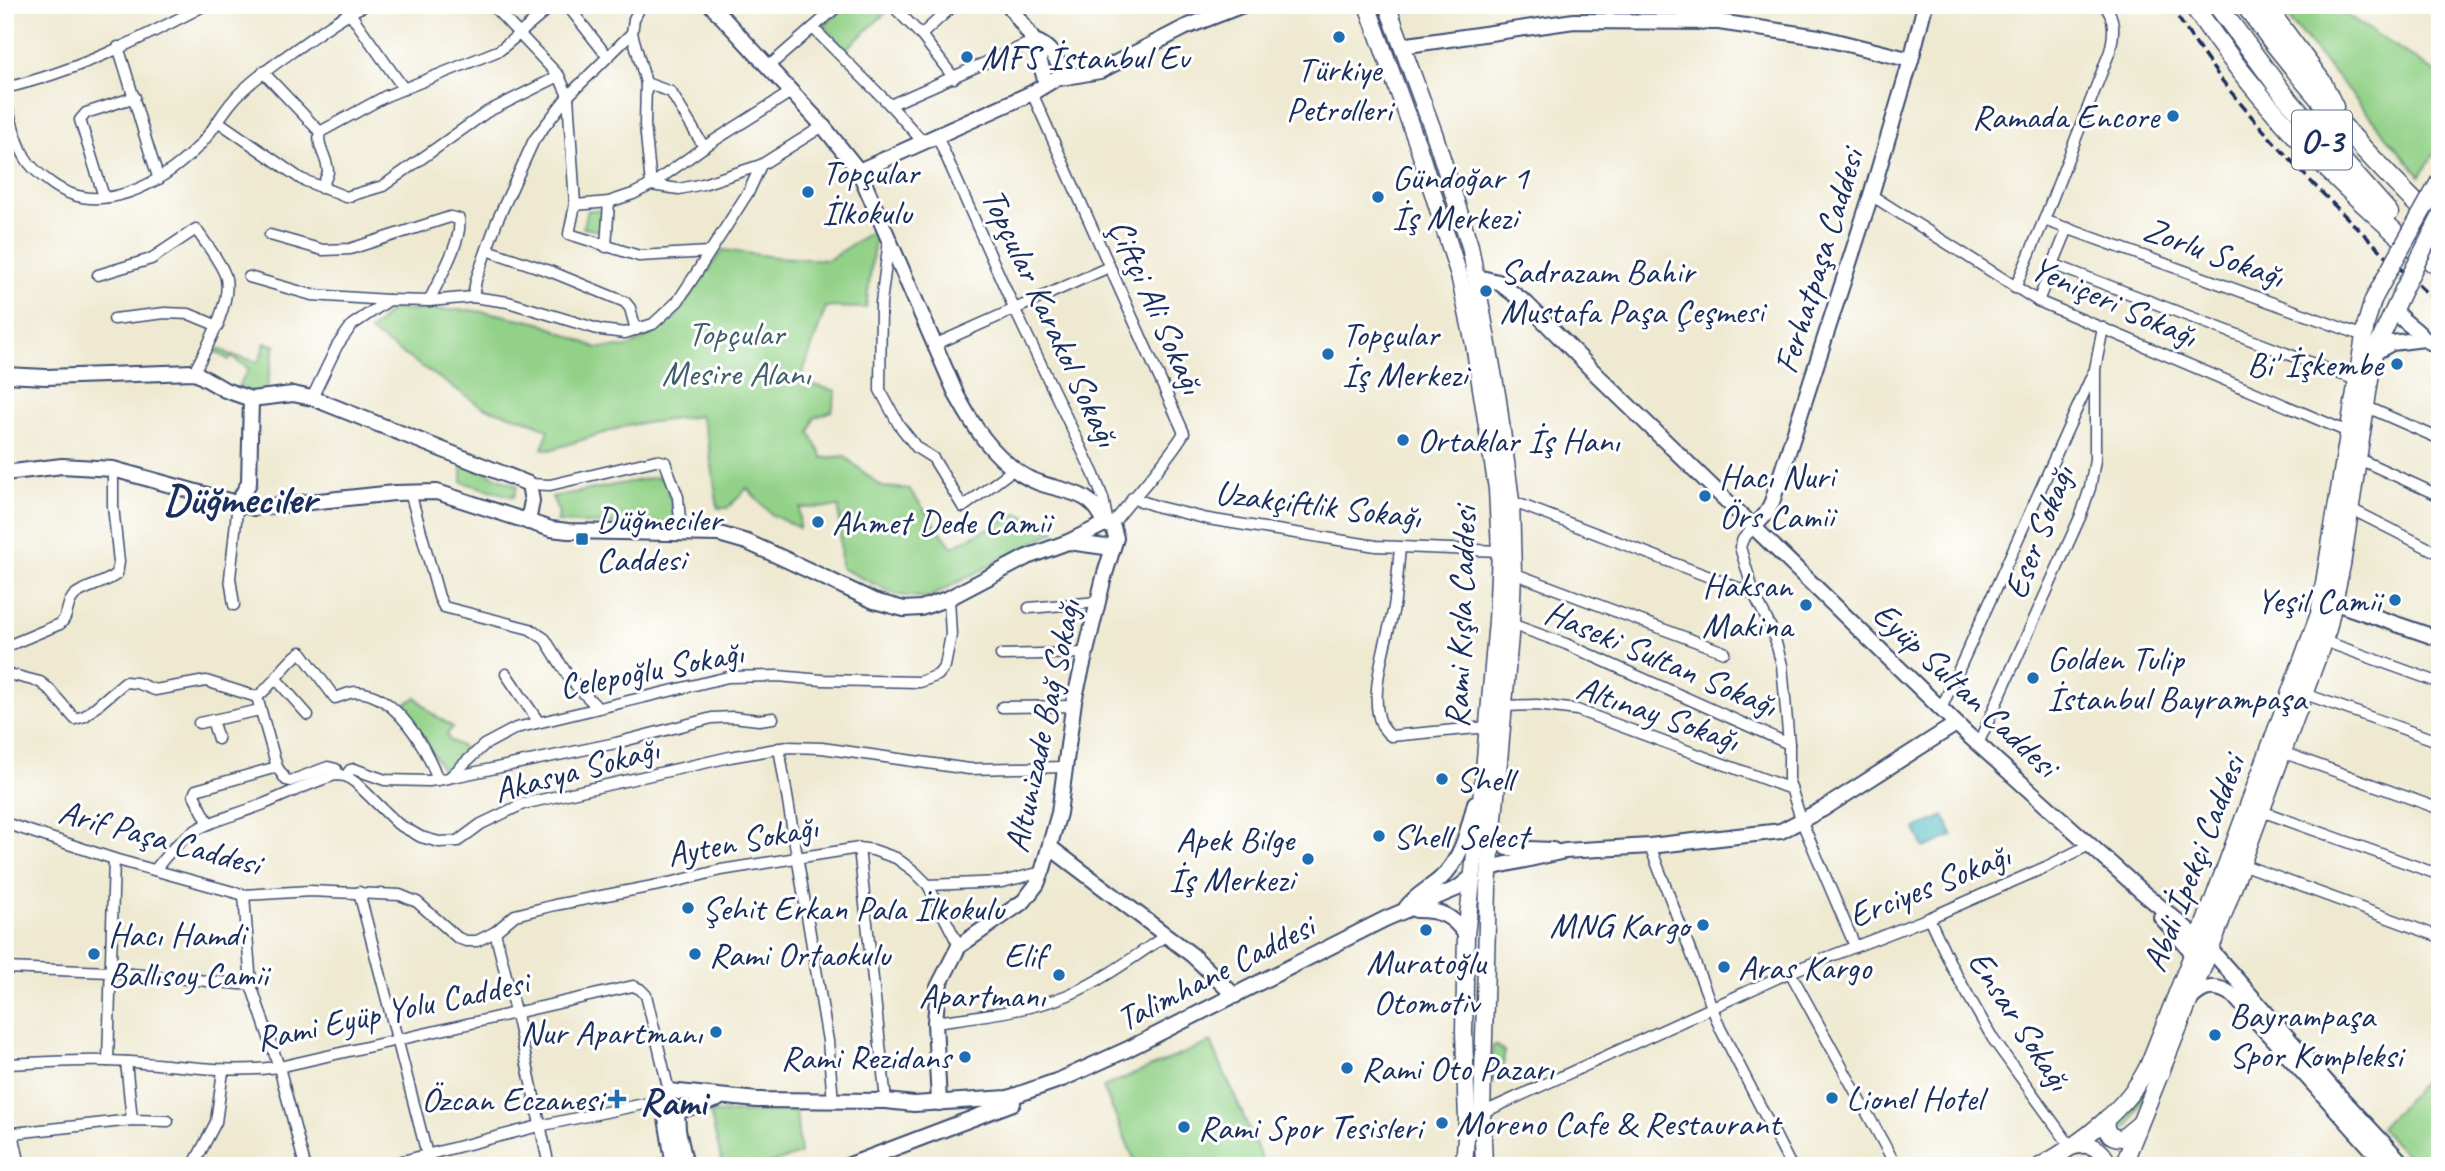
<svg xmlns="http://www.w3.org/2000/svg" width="2445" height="1171" font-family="Caveat,sans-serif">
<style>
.green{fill:#92d187;stroke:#568072;stroke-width:2}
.water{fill:#4ab9c0;stroke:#32748f;stroke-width:2}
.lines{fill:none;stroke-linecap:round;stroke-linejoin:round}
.street-casing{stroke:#3b4b6f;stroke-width:13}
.secondary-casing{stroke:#3b4b6f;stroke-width:18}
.primary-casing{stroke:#3b4b6f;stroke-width:19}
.highway-casing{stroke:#3b4b6f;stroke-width:21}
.street{stroke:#fff;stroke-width:10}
.secondary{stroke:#fff;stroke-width:14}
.primary{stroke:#fff;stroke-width:16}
.highway{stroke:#fff;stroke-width:18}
.rail{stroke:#1b2f5e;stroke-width:3.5;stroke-dasharray:10 5;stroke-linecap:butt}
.primary-bridge-casing{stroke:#3b4b6f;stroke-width:19;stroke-linecap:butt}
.primary-bridge{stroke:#fff;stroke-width:16}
.poi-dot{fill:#1f6fb2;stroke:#fff;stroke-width:2.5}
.labels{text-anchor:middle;stroke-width:6;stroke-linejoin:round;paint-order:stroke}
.shield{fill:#fff;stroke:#5f6d8e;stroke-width:2}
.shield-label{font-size:33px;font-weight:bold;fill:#1b2f5e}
.poi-label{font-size:35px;fill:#1b2f5e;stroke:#fff;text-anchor:start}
.street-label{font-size:35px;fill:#1b2f5e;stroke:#fff}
.park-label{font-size:35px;fill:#3f606a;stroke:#fff}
.quarter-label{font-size:38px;font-weight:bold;fill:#1b2f5e;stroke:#fff}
.district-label{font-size:42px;font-weight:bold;fill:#1b2f5e;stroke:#fff}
</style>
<rect width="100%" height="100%" fill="#fff"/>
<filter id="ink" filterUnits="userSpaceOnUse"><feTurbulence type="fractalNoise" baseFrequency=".0143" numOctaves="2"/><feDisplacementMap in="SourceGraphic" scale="14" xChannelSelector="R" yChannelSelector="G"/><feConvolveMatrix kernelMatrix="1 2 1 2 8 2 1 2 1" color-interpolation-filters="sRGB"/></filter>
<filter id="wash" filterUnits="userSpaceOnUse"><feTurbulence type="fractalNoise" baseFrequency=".00686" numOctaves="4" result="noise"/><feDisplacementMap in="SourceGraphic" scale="28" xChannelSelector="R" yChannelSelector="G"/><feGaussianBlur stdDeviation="1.57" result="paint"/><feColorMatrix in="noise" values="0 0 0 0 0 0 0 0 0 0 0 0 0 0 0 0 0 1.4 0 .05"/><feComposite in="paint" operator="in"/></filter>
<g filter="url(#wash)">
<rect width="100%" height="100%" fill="#eee9d0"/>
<!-- green -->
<g class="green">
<path d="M848,5H883L888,11L846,49L824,26Z"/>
<path d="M2277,5H2331L2440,75V145L2420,176Z"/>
<path d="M588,210L602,211L600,231L583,228Z"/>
<path d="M876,229L866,308L826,307L800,381L836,391L832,411L814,418L810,433L823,458L844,456L882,487L909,489L952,547L1018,513L1055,531L928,598L897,595L841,568L839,507L800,508L799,528L772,515L747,488L728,508H718L708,440L700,416L629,425L550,450L542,448L549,430L524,419L483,407L370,332L391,310H469L497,314L540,323L597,348L629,347L653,334L675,318L723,250L775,257L828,260Z"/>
<path d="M265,343L275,345L266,391L251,392L238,386L249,369L231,357L229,360L216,352L218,348L231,355L259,362Z"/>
<path d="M462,462L517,486L514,497L462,482Z"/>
<path d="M657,477L665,481L674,514L673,526L671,527L557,522L559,513L552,497Z"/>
<path d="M416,697L431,713L453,727L447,734L449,740L470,751L445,775L427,743L398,709Z"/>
<path d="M1211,1042L1265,1166H1137L1103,1087Z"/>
<path d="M1496,1045L1504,1051L1503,1080H1492V1047Z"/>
<path d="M2440,1064V1166H2417L2380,1128Z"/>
<path d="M2141,1089L2146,1091L2129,1126L2115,1132L2112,1124Z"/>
<path d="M796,1111L800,1154L763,1166H723L710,1113Z"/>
</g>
<!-- water -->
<path class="water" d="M1944,816L1953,836L1924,848L1915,829Z"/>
</g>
<g filter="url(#ink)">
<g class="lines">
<defs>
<g id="street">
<path d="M344,5L404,89"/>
<path d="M492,5L559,76L568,96L575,205L569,234L639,256L709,252"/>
<path d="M567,5L607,56"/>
<path d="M892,5L921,35L954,78"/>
<path d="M813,28L890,105L923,142"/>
<path d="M632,33L646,83L671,92L704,147"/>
<path d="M921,35L954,5"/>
<path d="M118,47C133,91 143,136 159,179"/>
<path d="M768,67L839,5"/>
<path d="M263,72L320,132"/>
<path d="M646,83L645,125L651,185L679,189L703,184L761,165L823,126"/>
<path d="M5,88C75,72 141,39 205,5"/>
<path d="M1032,93L1184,433C1163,467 1135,494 1111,526"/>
<path d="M5,102C12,120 15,140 25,157C31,168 41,176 51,183C99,219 161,184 198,147C214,131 223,109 240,93C259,74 281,60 303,44C323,30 343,15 366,5"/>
<path d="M890,105L1034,41"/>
<path d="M219,122L301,179L346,197L383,186L487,112L559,76"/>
<path d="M937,136L1014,308L1094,475L1103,498L1107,519"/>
<path d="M321,188C323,184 327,177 328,172C328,158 316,146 320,132L386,96L500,50L553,5"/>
<path d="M1871,195L2038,301L2348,432"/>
<path d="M104,197L80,120L86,113L135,97"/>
<path d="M575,205L609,202L633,194L651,185L704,147L791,92"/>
<path d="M2044,220L2364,336"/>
<path d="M270,235L323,250L350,249L450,217L459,219C463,240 438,281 429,301"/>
<path d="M889,240L881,303L880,390L899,425L917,448L933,458L963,507L1014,469"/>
<path d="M606,247L609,202"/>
<path d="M487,250L552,272L625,302L630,308L636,330"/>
<path d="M2052,264L2356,380"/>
<path d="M98,275L151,259L196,229C205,243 219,259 225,275C234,299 205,351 194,372"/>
<path d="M249,277L312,295L388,300"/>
<path d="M2015,288L2044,220L2110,51C2114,35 2116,18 2104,5"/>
<path d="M473,297L476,280L497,221L534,140L568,96L632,33L634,19L641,5"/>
<path d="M2038,301L2068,228"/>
<path d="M114,319L165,313L189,314L218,326"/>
<path d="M934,345L1109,267"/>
<path d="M312,398L337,346L352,325L389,300L429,301L473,297L508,302L601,330L625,333L653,324L678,301L699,269L749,191L761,165"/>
<path d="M2367,407L2440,439"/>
<path d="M2359,459L2440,496"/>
<path d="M529,484L550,485L656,460L665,462L678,497L681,532"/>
<path d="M410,492L439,597L444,607L530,629L545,639L570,679L598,708"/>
<path d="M1132,498L1159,507L1208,519L1376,546L1500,551"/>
<path d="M1511,501L1754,594"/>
<path d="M2351,509L2440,554"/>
<path d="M1753,528L1743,539L1740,547L1754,594L1773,632L1782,665L1789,744V782L1802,822L1855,946"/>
<path d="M1400,548C1398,567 1397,587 1394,607C1388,638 1360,714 1391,736L1488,727"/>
<path d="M1513,573L1724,652"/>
<path d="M234,605L230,578L238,502"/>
<path d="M1029,608L1098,602"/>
<path d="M1511,624L1566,644L1789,744"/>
<path d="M2324,641L2440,683"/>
<path d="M5,647L60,624C70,616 65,602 76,594C87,586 104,584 117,574L119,562L113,506V469"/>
<path d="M1001,655L1086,653"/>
<path d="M5,673L40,682L49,689L75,719L85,716L125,682L137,683L155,690L206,681L257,697"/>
<path d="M506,674L538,721"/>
<path d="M277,680L308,715"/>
<path d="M2305,694L2440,742"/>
<path d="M257,697C275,684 283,664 301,652L335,698C342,696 349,692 356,692C396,693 426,747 438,780"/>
<path d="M257,697L277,767L286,780L290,781L328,767L336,769L338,775"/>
<path d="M1504,706L1537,705L1577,710L1791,789"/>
<path d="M1002,707L1074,706"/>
<path d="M1941,709L2093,373"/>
<path d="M212,720L218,739"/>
<path d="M199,723L260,710"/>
<path d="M1978,744L2081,515L2090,488L2095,460V369L2103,328"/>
<path d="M779,748L828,1041L833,1102"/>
<path d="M2282,752L2440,809"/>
<path d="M346,776L350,770L354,769L385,780L429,781L449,778L484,745L516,728L728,677L778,676L822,680L920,682L938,675L945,666L951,635L949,598"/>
<path d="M453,777L616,743L712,718L733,717L759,720L773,718"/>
<path d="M2261,811L2440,875"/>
<path d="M208,822L194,795L196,790L277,767"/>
<path d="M5,823L114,859L244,895L310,891L400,895L417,902L458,938L466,941H477L495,932L515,915L555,905L674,882L721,870L859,848L873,850L896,858L914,871L928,885L959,946"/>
<path d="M1650,846L1720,1028L1791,1166"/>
<path d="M859,848L886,1101"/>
<path d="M2241,864L2440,937"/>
<path d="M155,870C192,820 210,825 264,804C287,794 310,783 335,775L346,776L356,783L398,824L421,837L439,842L458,841L481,824L523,804L730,757L788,747L822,748L969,769L1065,767"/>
<path d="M928,885L1002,882L1042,872"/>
<path d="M359,892L430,1166"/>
<path d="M244,895L251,985L279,1067L305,1166"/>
<path d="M1929,918L1952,967L1993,1039L2071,1147"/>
<path d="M495,932L518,1023L549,1166"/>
<path d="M5,968L110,972L251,985"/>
<path d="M1790,972L1896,1166"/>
<path d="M935,1022C978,1016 1029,1011 1068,995C1103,980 1134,957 1165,936"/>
<path d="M108,1061L114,859"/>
<path d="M126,1062L132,1120"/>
<path d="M5,1064C39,1063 73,1060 107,1061C168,1062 217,1075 279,1067L633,986L640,989L646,995L669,1091"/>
<path d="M1482,1113L1790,972L1929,918L2048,866L2089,845"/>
<path d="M13,1133L20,1166"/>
<path d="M5,1134L132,1120L168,1121"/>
<path d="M193,1166L216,1122L223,1071"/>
<path d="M383,1166L539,1126L663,1100"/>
</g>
<g id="secondary">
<path d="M711,5L823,126L859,171L957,396C974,427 991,454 1021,474C1052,495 1091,483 1105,524"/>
<path d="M1009,5L1034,41L1046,83"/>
<path d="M1034,41C1051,46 1058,62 1065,77"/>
<path d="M1401,46L1574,21L1719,22L1819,37L1911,60"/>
<path d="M859,171L1032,93L1055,79L1100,71L1186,27L1243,5"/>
<path d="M1477,277L1498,282L1527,304L1598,376L1968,735L2141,891L2199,939"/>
<path d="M2394,309C2401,322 2416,327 2424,339"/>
<path d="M2424,339L2440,347"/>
<path d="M2374,353L2392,343L2424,339"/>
<path d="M5,375L46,377L194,372L225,390L251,399L293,394L312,398L529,484L532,501L528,522"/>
<path d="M5,473L62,466L113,469L254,508L394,493L437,492L551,529L568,531L719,534L747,542L789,561L874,601L904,609L921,608L949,598L1027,557L1068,542L1105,524"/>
<path d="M238,502L249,483L251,399"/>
<path d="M1753,528L1766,514L1772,502L1871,195L1911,60L1925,5"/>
<path d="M1069,542L1105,547L1112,545"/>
<path d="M2335,603L2440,639"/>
<path d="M1491,835L1507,848L1553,850"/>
<path d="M1051,848L1192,955L1235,996"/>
<path d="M1489,868L1565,851L1650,846L1781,831L1823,809L1956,724"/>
<path d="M1406,908C1414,896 1429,889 1440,879C1462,859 1468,830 1475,803"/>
<path d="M1416,910C1440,910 1452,915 1466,935"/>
<path d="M2161,917L2193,953"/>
<path d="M2210,949L2333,1089L2405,1166"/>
<path d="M2190,1000C2204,985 2217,984 2234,996L2387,1166"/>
<path d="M939,1103L935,1022L938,987L959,946L1024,901L1037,884L1043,869L1059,813L1074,701L1104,577L1116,538L1113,527L1105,524"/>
<path d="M677,1111L678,1130L686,1166"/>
<path d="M665,1112L673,1113L718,1099"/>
<path d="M674,1166L663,1100L669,1091L757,1100L886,1101L914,1104L1008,1098L1062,1079L1126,1050L1385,919L1458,888L1473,876"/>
<path d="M847,1166L1013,1103"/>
</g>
<g id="primary">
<path d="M1367,5L1417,143L1459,275L1474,344L1497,489L1500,551L1497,621L1483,782L1466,935L1464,1032L1467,1122L1464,1166"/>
<path d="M1387,5L1434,133L1470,246L1498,400L1511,501L1513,573L1511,624L1488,887L1482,1113L1484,1166"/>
<path d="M2107,1118C2103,1130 2109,1138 2122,1138L2139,1124"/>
<path d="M2071,1147C2089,1141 2103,1148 2109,1166"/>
<path d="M2040,1166C2080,1144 2128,1108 2148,1066L2202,930L2319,614L2366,324L2373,300L2387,274"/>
<path d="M2123,1166L2216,935L2328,629L2342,565L2374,353L2403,290"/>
</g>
<g id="highway">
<path d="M2193,5C2244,82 2309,155 2377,216C2397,234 2417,253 2440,267"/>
<path d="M2217,5L2285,96L2389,213"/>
<path d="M2245,5C2301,82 2365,154 2434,221"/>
<path d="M2265,5L2322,82L2334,107"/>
</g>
</defs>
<!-- street casing -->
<use href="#street" class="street-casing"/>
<!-- secondary casing -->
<use href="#secondary" class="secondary-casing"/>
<!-- primary casing -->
<use href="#primary" class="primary-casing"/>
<!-- highway casing -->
<use href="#highway" class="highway-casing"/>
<!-- street -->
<use href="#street" class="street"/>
<!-- secondary -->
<use href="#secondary" class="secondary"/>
<!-- primary -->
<use href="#primary" class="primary"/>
<!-- highway -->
<use href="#highway" class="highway"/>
<!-- rail -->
<path class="rail" d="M2170,5C2189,35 2209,64 2231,92C2294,169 2367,239 2440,305"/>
<defs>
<g id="primary-bridge">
<path d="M2387,274L2440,180"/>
<path d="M2403,290L2440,217"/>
</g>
</defs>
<!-- primary-bridge casing -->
<use href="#primary-bridge" class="primary-bridge-casing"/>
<!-- primary-bridge -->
<use href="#primary-bridge" class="primary-bridge"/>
</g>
</g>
<!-- markers -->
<g class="poi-dot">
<circle cx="1339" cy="37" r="7"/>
<circle cx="967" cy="57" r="7"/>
<circle cx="2173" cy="116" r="7"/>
<circle cx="808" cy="192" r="7"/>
<circle cx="1378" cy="197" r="7"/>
<circle cx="1486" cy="291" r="7"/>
<circle cx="1328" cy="354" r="7"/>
<circle cx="2397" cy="364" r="7"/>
<circle cx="1403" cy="440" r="7"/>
<circle cx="1705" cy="496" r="7"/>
<circle cx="818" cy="522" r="7"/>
<rect x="575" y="532" width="14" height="14" rx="3.5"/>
<circle cx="2395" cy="600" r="7"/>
<circle cx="1806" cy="605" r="7"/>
<circle cx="2033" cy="678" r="7"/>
<circle cx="1442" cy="779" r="7"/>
<circle cx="1379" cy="836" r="7"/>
<circle cx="1308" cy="859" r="7"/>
<circle cx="688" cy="908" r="7"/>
<circle cx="1703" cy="925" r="7"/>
<circle cx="1426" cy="930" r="7"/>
<circle cx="94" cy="954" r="7"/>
<circle cx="695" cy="954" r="7"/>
<circle cx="1724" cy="967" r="7"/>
<circle cx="1059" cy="975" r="7"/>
<circle cx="716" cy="1032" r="7"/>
<circle cx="2215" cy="1035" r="7"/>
<circle cx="965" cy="1057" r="7"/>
<circle cx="1347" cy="1068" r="7"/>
<circle cx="1832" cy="1098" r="7"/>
<path d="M613.5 1088.5h7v7h7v7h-7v7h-7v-7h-7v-7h7z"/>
<circle cx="1442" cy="1123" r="7"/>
<circle cx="1184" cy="1127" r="7"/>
</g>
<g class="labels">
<!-- shield labels -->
<rect class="shield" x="2292" y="110.5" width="60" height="59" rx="5"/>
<g class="shield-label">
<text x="2322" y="152">O-3</text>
</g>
<!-- poi labels -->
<g class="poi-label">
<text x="981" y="69">MFS İstanbul Ev</text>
<text x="1339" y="81" text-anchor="middle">Türkiye<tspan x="1339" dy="40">Petrolleri</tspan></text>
<text x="2159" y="128" text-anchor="end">Ramada Encore</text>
<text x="822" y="184">Topçular<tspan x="822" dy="40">İlkokulu</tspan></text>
<text x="1392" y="189">Gündoğar 1<tspan x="1392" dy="40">İş Merkezi</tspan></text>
<text x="1500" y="283">Sadrazam Bahir<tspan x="1500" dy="40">Mustafa Paşa Çeşmesi</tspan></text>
<text x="1342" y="346">Topçular<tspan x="1342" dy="40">İş Merkezi</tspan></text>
<text x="2383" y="376" text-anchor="end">Bi' İşkembe</text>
<text x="1417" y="452">Ortaklar İş Hanı</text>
<text x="1719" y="488">Hacı Nuri<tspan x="1719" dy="40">Örs Camii</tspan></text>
<text x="596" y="531">Düğmeciler<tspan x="596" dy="40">Caddesi</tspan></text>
<text x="832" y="534">Ahmet Dede Camii</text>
<text x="1792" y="597" text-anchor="end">Haksan<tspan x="1792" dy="40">Makina</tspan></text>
<text x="2381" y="612" text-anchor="end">Yeşil Camii</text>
<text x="2047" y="670">Golden Tulip<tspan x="2047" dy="40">İstanbul Bayrampaşa</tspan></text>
<text x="1456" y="791">Shell</text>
<text x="1393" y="848">Shell Select</text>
<text x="1294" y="851" text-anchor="end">Apek Bilge<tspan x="1294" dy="40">İş Merkezi</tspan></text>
<text x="702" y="920">Şehit Erkan Pala İlkokulu</text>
<text x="1689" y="937" text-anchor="end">MNG Kargo</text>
<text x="108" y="946">Hacı Hamdi<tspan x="108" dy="40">Ballısoy Camii</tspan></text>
<text x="709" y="966">Rami Ortaokulu</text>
<text x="1045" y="967" text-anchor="end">Elif<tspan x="1045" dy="40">Apartmanı</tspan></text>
<text x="1426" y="974" text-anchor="middle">Muratoğlu<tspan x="1426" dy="40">Otomotiv</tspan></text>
<text x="1738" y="979">Aras Kargo</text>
<text x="2229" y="1027">Bayrampaşa<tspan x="2229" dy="40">Spor Kompleksi</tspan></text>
<text x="702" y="1044" text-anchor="end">Nur Apartmanı</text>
<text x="951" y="1069" text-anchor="end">Rami Rezidans</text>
<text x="1361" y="1080">Rami Oto Pazarı</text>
<text x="1846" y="1110">Lionel Hotel</text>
<text x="603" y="1111" text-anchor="end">Özcan Eczanesi</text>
<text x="1456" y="1135">Moreno Cafe &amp; Restaurant</text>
<text x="1198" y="1139">Rami Spor Tesisleri</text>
</g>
<!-- street labels -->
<g class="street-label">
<text transform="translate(2214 252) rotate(20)" y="12">Zorlu Sokağı</text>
<text transform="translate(1818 261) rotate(-73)" y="12">Ferhatpaşa Caddesi</text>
<text transform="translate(2114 301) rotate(24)" y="12">Yeniçeri Sokağı</text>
<text transform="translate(1157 306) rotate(66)" y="12">Çiftçi Ali Sokağı</text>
<text transform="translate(1051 317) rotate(65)" y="12">Topçular Karakol Sokağı</text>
<text transform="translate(1318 504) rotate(7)" y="12">Uzakçiftlik Sokağı</text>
<text transform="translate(2038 532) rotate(-69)" y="12">Eser Sokağı</text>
<text transform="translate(1460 617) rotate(-88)" y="12">Rami Kışla Caddesi</text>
<text transform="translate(1661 658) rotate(23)" y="12">Haseki Sultan Sokağı</text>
<text transform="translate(651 669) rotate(-11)" y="12">Celepoğlu Sokağı</text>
<text transform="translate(1966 689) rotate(43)" y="12">Eyüp Sultan Caddesi</text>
<text transform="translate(1658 713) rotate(19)" y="12">Altınay Sokağı</text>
<text transform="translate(1042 726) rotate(-78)" y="12">Altunizade Bağ Sokağı</text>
<text transform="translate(576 769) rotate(-15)" y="12">Akasya Sokağı</text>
<text transform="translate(160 837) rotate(15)" y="12">Arif Paşa Caddesi</text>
<text transform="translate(742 840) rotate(-11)" y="12">Ayten Sokağı</text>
<text transform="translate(2193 863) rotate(-69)" y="12">Abdi İpekçi Caddesi</text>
<text transform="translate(1929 885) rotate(-22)" y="12">Erciyes Sokağı</text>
<text transform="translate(1215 972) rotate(-27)" y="12">Talimhane Caddesi</text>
<text transform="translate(392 1010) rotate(-12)" y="12">Rami Eyüp Yolu Caddesi</text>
<text transform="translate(2020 1020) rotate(57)" y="12">Ensar Sokağı</text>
</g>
<!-- park labels -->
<g class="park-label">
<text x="736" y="345">Topçular<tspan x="736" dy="40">Mesire Alanı</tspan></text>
</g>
<!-- quarter labels -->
<g class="quarter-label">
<text x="673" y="1115">Rami</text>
</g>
<!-- district labels -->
<g class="district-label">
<text x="240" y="513">Düğmeciler</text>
</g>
</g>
<!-- margin -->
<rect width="2445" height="1171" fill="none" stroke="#fff" stroke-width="28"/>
</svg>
